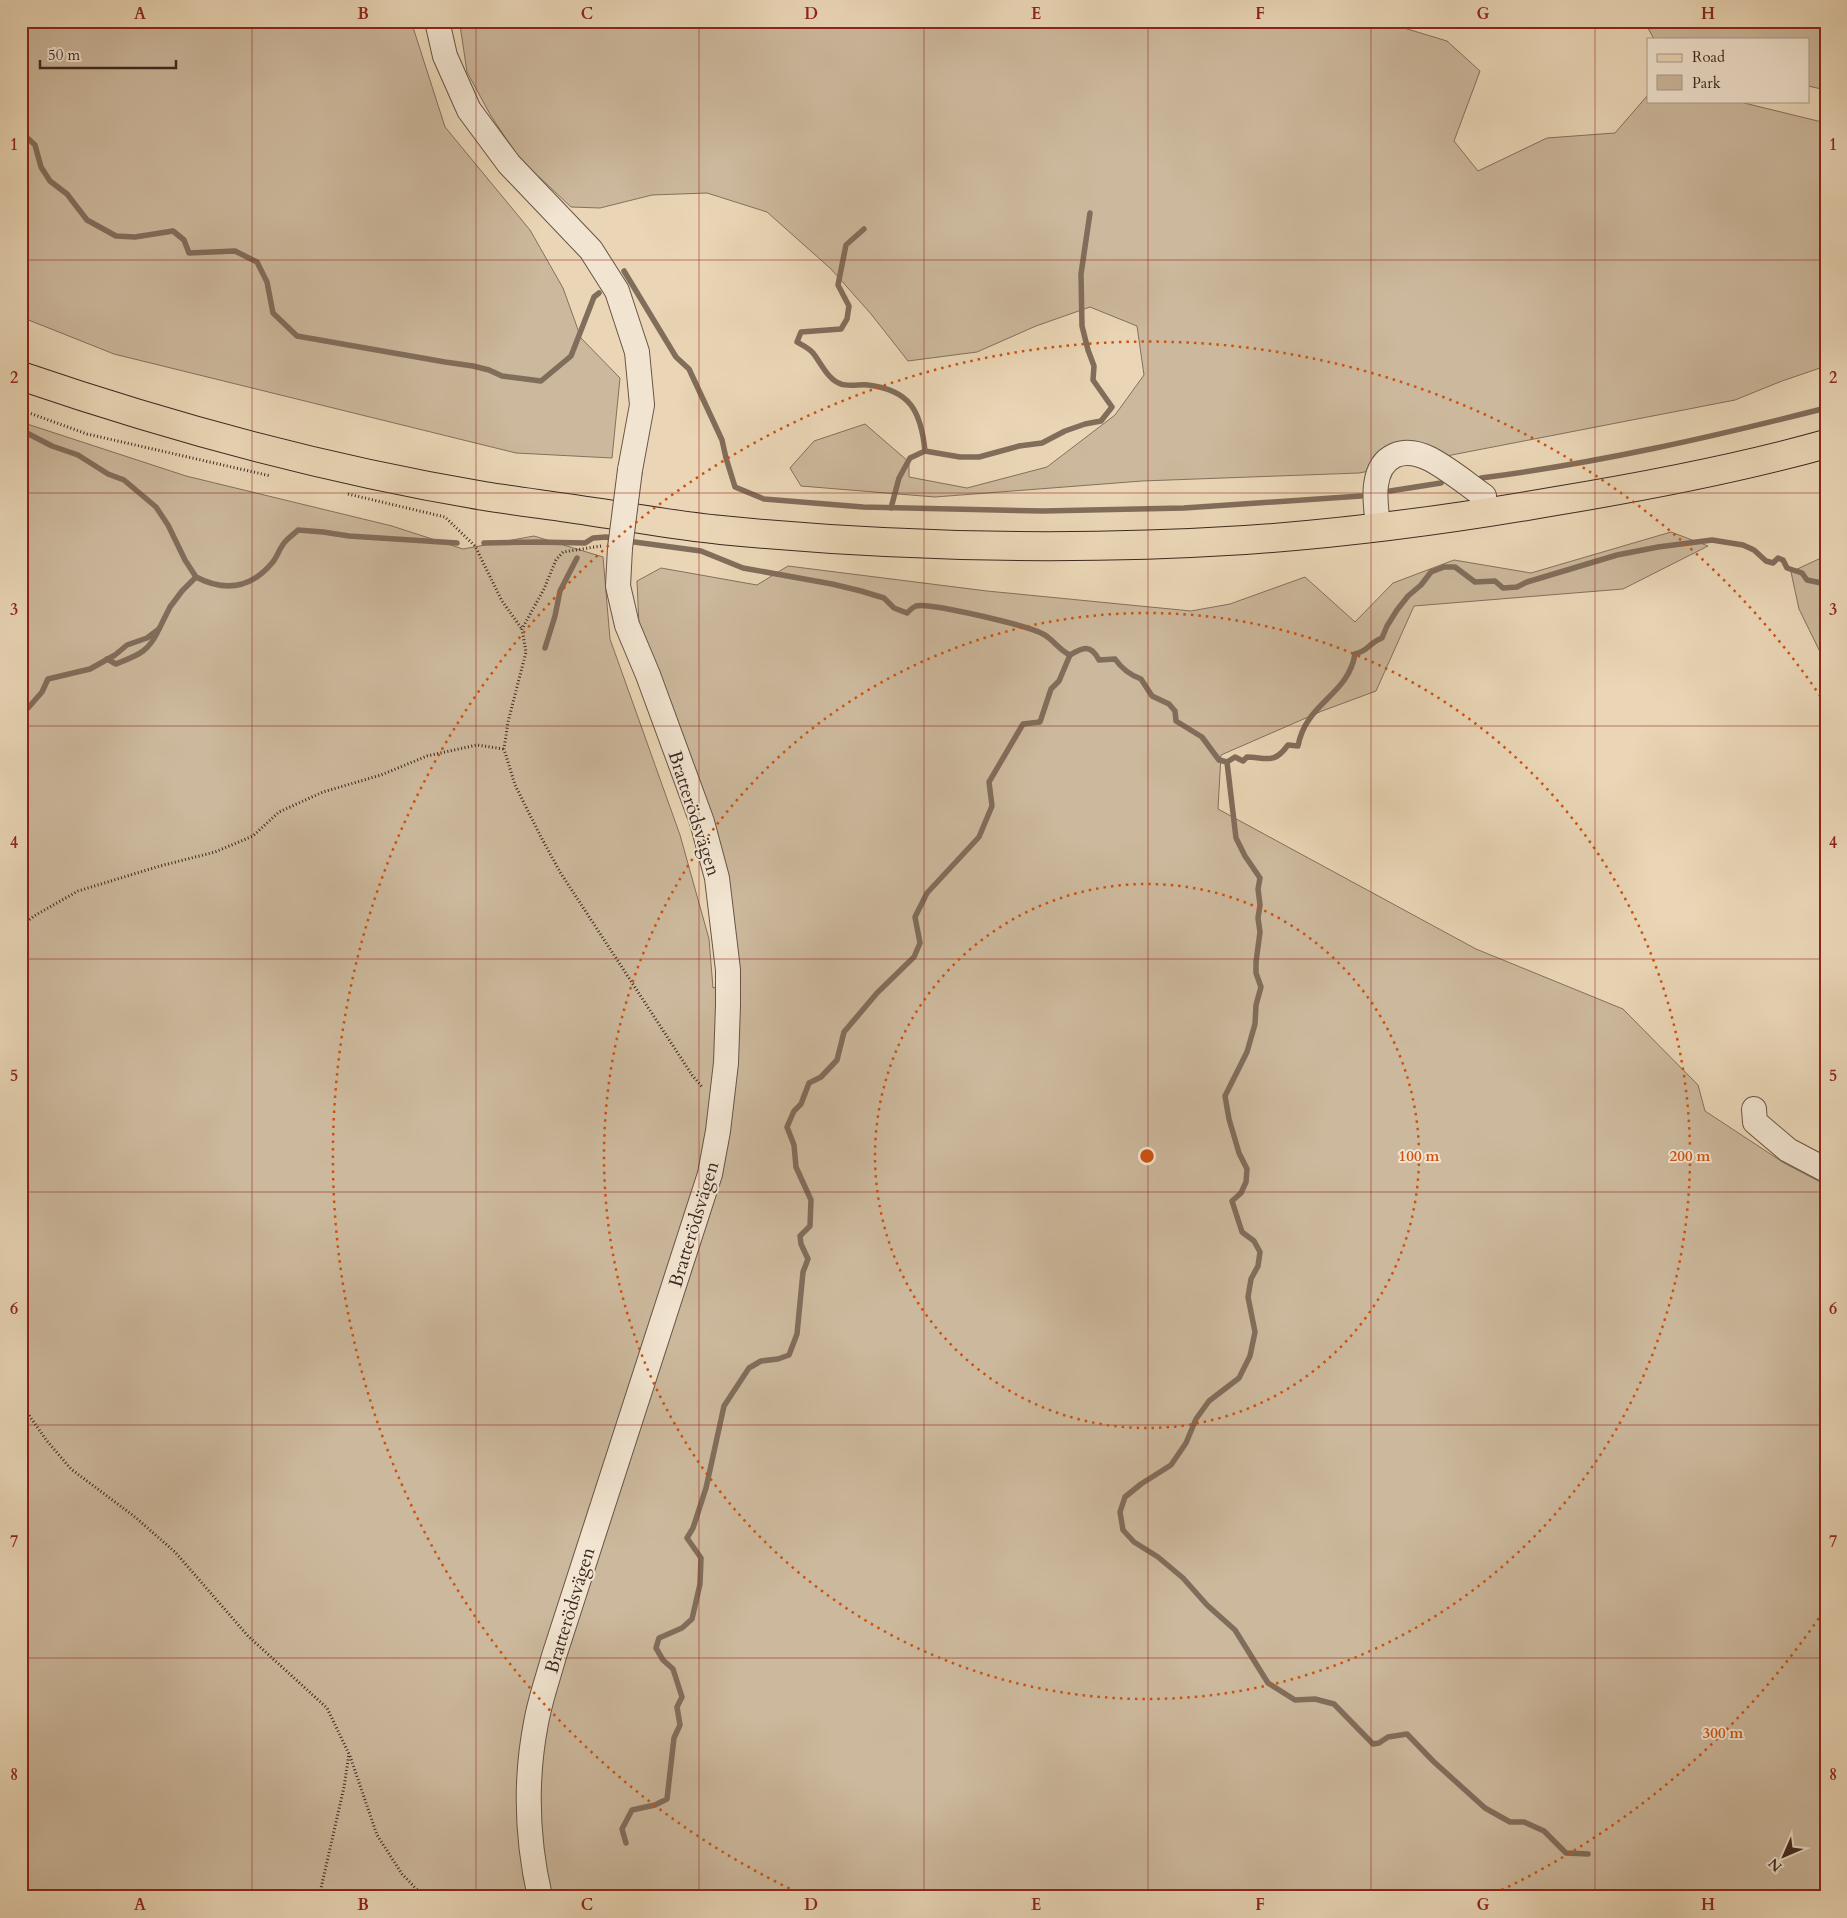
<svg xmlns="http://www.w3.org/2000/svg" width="1847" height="1918" font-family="Cardo,serif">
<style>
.green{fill:#ccb89c;stroke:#84705e}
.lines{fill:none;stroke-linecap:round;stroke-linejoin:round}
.stream{stroke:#816d5b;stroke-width:5.5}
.minor-casing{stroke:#685446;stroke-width:26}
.major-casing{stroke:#3c2820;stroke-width:30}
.path{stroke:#3c2820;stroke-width:3;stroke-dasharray:1 2.5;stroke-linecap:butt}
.minor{stroke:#f1e4d0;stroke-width:24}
.major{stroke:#ead6b6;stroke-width:28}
.minor-bridge-casing{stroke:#685446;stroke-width:26;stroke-linecap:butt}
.minor-bridge{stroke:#f1e4d0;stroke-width:24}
.grid{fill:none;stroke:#8f2418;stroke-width:1;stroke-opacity:0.55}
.ring{fill:none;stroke:#ce520f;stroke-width:2.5;stroke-dasharray:2.5 5}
.labels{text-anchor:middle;stroke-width:4;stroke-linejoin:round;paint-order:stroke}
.street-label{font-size:19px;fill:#3c2820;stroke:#f1e4d0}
.centre{fill:#ce520f;stroke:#f1e4d0;stroke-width:2.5}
.ring-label{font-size:15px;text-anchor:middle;font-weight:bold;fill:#ce520f;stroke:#f1e4d0;stroke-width:4;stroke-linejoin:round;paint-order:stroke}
.neatline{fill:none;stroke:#8f2418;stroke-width:2}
.grid-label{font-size:16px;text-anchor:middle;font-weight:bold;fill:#8f2418}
</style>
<rect width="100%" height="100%" fill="#ead6b6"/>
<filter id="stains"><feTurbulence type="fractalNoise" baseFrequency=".004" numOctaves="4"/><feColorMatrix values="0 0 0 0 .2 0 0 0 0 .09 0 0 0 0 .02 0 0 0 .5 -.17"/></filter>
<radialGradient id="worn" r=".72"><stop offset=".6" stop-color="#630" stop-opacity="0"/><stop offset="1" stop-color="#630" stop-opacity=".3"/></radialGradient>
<!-- green -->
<g class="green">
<path d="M21,21H411L445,127L530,230L563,288L581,338L620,378L612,458L516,453L114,354L21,317Z"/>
<path d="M461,21H1381L1447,41L1480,71L1454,141L1478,171L1547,138L1615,133L1648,95V101H1736L1826,123V366L1782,381L1735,400L1359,473L1142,481L935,497L801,486L790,468L814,441L865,424L909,462V477L967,488L1047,467L1115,415L1144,375L1137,326L1090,307L1036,326L977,352L908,361L871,314L831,269L767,212L707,193L652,195L600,208L571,207L519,158L491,116L467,72L460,25Z"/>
<path d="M1644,21H1826V90L1808,86V39H1654Z"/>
<path d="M21,422L186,476L392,526L463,549L534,536L603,557L610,639L680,835L709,939L713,988L738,980L639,625L637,581L661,568L757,585L788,566L987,591L1191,611L1230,604L1305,577L1355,622L1393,583L1454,560L1531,573L1671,532L1708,546L1623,589L1414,606L1376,691L1322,711L1221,755L1218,809L1476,949L1623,1009L1698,1085L1705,1111L1784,1163L1826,1185V1897H21Z"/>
<path d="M1821,558L1826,559V664L1799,609L1791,572Z"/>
</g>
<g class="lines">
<!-- stream -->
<g class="stream">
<path d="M21,132L35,145L41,167L50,181L67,194L87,220L116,236L135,237L173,231L184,240L189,253L235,251L257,262L267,282L273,313L297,336L445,362L473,366L489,370L502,376L541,381L571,356L594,297L599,293"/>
<path d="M864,229L846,245L838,285L849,306L847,319L841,329L801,332L797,342C802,345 809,348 813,353C821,363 828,380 841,384C849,387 860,384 868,385C910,390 921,411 925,451"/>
<path d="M624,271L676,357L689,369L722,440L726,458L735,487L764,499L863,507L1043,511L1184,508L1361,496"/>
<path d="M21,430L52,446L78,455L108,474L124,480L156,507L168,525L185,560L196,577"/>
<path d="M1481,478C1598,463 1712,437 1826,408"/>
<path d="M1390,491L1441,483"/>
<path d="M891,508L899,478L910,458L925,451L960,457H979L1019,446L1042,443L1065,431L1085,424L1101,421L1112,407L1093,380L1094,366L1088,350L1082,326L1081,274L1090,213"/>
<path d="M627,541L701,551L743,568L832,584L861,591L884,598L894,608L907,613C910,610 913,607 916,606C929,602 1029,626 1043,634C1053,639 1059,650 1070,655C1083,647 1091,644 1099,660L1115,659C1122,669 1130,675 1141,679L1152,696L1169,704L1175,711L1176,721L1202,737L1219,760L1227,762L1235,757L1243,761L1247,757C1269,758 1274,764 1288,745L1298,746C1306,702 1348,696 1355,654C1370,650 1368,643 1382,638L1387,626L1397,610L1408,596L1421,585L1431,572L1444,567H1455L1475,582L1495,581L1503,588L1517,587L1527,582L1617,555L1658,547L1712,540L1743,545L1754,550L1766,561L1773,563L1778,558L1783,560L1787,568L1802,573L1807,580L1826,584"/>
<path d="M484,543L537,542L585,543L593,538L606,537L615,539"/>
<path d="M545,648L555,616L560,591L577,558"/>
<path d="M107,659L116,664C138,655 149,652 159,629"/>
<path d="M21,716L42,692L48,679L90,669L115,655L127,645L147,638L159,629L170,607L182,591L196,577C225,592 251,588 272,563C276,559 278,552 282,546C285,540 293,535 298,530L323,532L349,536L457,543"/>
<path d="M1227,762L1236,838L1245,856L1260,878L1258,889L1260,905L1258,918L1260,932L1256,962V973L1261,987L1256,1005L1255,1024L1247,1052L1225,1096L1229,1119L1239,1153L1247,1169L1246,1182L1241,1193L1232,1201L1242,1232L1254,1241L1260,1252L1258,1266L1251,1279L1248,1297L1255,1332L1250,1356L1239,1378L1209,1401L1196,1419L1186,1443L1171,1465L1141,1484L1125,1497L1120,1512L1123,1530L1134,1542L1158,1557L1183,1578L1207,1605L1235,1630L1268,1683L1295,1700L1315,1699L1334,1704L1373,1744L1379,1743L1388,1737L1407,1734L1433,1761L1485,1808L1510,1822H1524L1544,1831L1566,1853L1588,1854"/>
<path d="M626,1843L622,1829L632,1810L655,1805L667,1799L674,1738L680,1725L677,1707L682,1697L673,1669L663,1660L656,1648L659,1638L682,1628L692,1619L700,1584L701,1558L687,1538L693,1528L706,1488L724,1406L749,1368L761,1361L778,1359L789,1355L797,1334L803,1272L808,1259L801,1244L800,1236L810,1226L811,1200L796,1167L794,1145L787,1127L794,1111L801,1104L809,1083L821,1077L837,1060L844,1032L877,993L914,957L920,943L915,917L927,893L979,837L992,806L989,782L1023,724L1040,722L1051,689L1059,681L1070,655"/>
</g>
<defs>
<g id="minor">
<path d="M437,21L445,56L469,110L509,164L591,250L617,291L637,352L642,405L630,470"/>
<path d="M1378,527C1377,514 1374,498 1376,485C1380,454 1404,446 1430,459C1449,469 1467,484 1484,496"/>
<path d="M1754,1109L1755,1122L1788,1150L1826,1170"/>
<path d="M540,1897C527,1840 525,1780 536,1723C540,1700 548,1678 554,1656L710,1174L718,1131L726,1063L728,1005V970L717,878L702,822L648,675L627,625L618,586L620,548"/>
</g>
<path id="major" d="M21,376C170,427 329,470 484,496C521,502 557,506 594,512C636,518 679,526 721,530C895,547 1071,551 1245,540C1349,533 1453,519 1556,501C1647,486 1737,469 1826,444"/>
</defs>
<!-- minor casing -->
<use href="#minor" class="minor-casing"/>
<!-- major casing -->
<use href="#major" class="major-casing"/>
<!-- path -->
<g class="path">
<path d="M21,410L87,434L271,476"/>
<path d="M348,494L445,517L475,546L502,601L522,629"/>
<path d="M601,546L563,552L556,560L544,589L522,629L526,652L508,722L504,749L515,785L541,837L560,872L692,1075L703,1088"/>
<path d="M21,926L34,916L78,891L160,866L215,852L253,836L279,812L323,792L381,775L427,756L477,745L504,749"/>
<path d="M21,1404L47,1441L71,1469L135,1517L175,1552L248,1636L327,1708L349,1754L344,1787L319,1897"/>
<path d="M350,1756L377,1835L402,1874L424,1897"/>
<path d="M452,1897L499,1894L518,1890"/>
</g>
<!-- minor -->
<use href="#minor" class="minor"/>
<!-- major -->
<use href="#major" class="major"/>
<defs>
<path id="minor-bridge" d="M620,548L630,470"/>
</defs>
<!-- minor-bridge casing -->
<use href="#minor-bridge" class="minor-bridge-casing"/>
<!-- minor-bridge -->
<use href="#minor-bridge" class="minor-bridge"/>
</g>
<!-- grid -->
<path class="grid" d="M252,21V1897M476,21V1897M699,21V1897M924,21V1897M1148,21V1897M1371,21V1897M1595,21V1897M21,260H1826M21,493H1826M21,726H1826M21,959H1826M21,1192H1826M21,1425H1826M21,1658H1826"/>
<!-- distance rings -->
<g class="ring">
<circle cx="1147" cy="1156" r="272"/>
<circle cx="1147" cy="1156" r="543"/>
<path d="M1823 1612A815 815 0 0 1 1491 1895M803 1895A815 815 0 1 1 1823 700"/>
</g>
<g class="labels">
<!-- street labels -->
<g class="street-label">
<text transform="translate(695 813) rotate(72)" y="7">Bratterödsvägen</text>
<text transform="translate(693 1224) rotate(-73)" y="7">Bratterödsvägen</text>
<text transform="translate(569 1610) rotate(-73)" y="7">Bratterödsvägen</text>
</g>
</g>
<circle cx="1147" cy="1156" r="8" class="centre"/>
<g class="ring-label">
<text x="1419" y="1161">100 m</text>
<text x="1690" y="1161">200 m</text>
<text x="1723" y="1738">300 m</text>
</g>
<!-- margin -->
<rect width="1847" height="1918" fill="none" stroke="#ead6b6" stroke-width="55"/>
<!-- legend -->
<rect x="1647" y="38" width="162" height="65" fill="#f1e4d0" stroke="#a9998a"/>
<rect x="1657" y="54" width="25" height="8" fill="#ead6b6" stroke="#a9998a"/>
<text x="1692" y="62" font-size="15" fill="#3c2820">Road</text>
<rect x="1657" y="75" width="25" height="15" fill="#ccb89c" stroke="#a9998a"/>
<text x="1692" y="88" font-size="15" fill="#3c2820">Park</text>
<!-- north arrow -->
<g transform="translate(1784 1856) rotate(225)" stroke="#f1e4d0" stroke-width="4" paint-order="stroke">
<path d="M0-4L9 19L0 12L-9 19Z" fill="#3c2820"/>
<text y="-8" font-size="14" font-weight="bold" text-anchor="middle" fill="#3c2820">N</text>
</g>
<!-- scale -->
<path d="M40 60v8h136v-8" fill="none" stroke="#3c2820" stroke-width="2.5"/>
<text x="48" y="60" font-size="15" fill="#3c2820" stroke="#f1e4d0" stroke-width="4" paint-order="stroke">50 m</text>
<rect x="28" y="28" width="1792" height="1862" class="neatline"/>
<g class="grid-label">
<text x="140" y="19">A</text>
<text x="363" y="19">B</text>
<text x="587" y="19">C</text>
<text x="811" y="19">D</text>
<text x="1036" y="19">E</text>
<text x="1260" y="19">F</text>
<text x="1483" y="19">G</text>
<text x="1708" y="19">H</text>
<text x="14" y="150">1</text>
<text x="1833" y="150">1</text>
<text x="14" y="383">2</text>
<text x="1833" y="383">2</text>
<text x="14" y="615">3</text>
<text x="1833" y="615">3</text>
<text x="14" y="848">4</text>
<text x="1833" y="848">4</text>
<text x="14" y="1081">5</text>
<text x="1833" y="1081">5</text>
<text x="14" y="1314">6</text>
<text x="1833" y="1314">6</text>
<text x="14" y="1547">7</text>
<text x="1833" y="1547">7</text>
<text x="14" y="1780">8</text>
<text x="1833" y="1780">8</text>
<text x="140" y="1910">A</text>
<text x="363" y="1910">B</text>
<text x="587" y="1910">C</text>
<text x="811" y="1910">D</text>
<text x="1036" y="1910">E</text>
<text x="1260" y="1910">F</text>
<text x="1483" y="1910">G</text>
<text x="1708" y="1910">H</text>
</g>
<rect width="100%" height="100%" filter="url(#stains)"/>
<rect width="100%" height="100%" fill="url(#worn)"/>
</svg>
